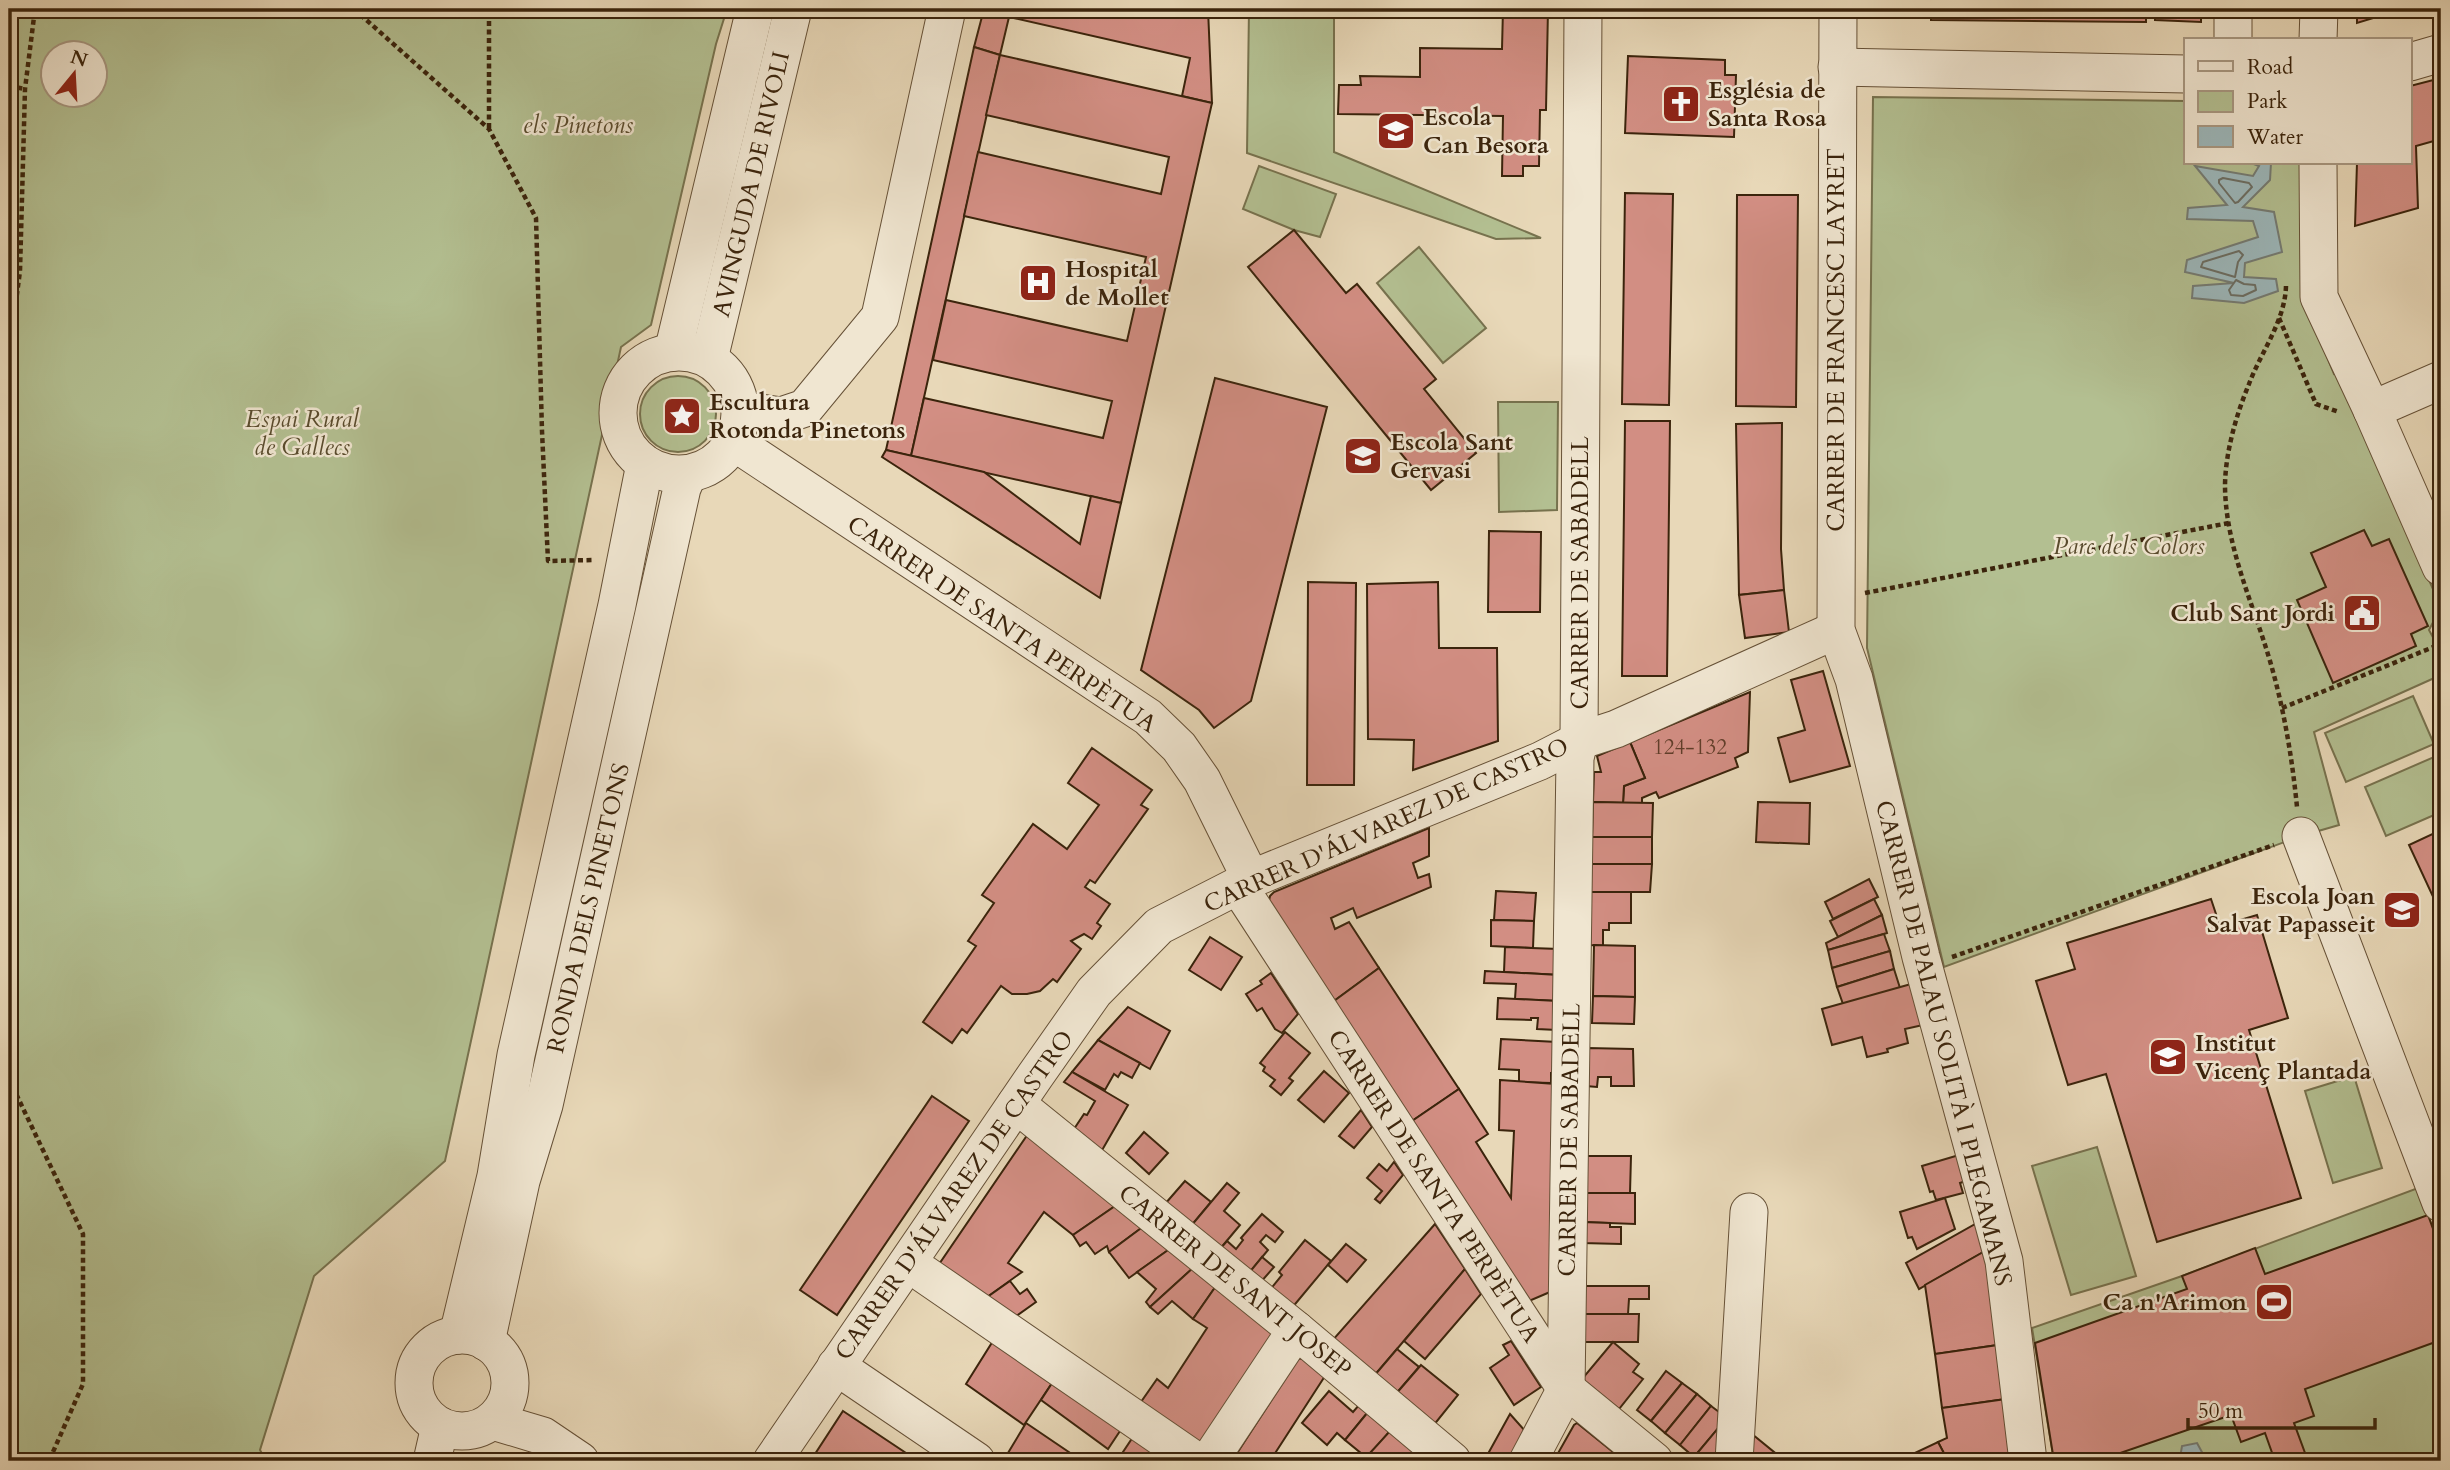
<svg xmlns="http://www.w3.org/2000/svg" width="2450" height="1470" font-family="Cardo,serif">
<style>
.green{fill:#b3bf91;stroke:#77724e;stroke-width:2;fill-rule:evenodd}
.water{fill:#9cb7ba;stroke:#757c74;stroke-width:2}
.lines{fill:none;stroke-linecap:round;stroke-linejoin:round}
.shore{stroke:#6c6e63;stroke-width:2}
.building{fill:#d28e83;stroke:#3b240c;stroke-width:2}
.minor-casing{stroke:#665137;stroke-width:39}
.path{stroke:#3b240c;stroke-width:4.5;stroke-dasharray:5 3.5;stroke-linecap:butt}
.minor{stroke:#f0e6d1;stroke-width:37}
.labels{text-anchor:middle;stroke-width:5;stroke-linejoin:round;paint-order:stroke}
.number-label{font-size:21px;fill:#613e2a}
.poi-label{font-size:24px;font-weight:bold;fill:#3b240c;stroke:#f0e6d1;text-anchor:start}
.park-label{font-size:24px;font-style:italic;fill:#594b2d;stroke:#f0e6d1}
.street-label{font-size:24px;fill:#3b240c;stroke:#f0e6d1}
</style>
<rect width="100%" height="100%" fill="#e8d8b8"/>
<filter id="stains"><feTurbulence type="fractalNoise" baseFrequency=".00286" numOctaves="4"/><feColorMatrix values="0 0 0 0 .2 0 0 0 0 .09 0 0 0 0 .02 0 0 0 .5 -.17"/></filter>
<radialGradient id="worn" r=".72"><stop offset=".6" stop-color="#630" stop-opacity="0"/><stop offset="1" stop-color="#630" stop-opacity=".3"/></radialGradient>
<!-- green -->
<g class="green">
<path d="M9,9H727L716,44L651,325L621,347L445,1161L314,1276L260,1450L266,1461H9ZM52,52H94V94H52Z"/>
<path d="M1249,9H1334V152L1541,238L1496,239L1247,153Z"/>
<path d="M1873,97L2186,101V163H2304L2305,302L2334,374L2344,371L2375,459L2441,607L2429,630L2441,652V675L2314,732L2339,825L2301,836L1944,967L1867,648Z"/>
<path d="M1259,166L1336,194L1320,237L1294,230L1243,209Z"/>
<path d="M1419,247L1486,328L1443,363L1377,283Z"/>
<circle cx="678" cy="414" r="38"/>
<path d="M1498,402H1558L1557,510L1499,512Z"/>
<path d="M2413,696L2434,744L2346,782L2325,733Z"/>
<path d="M2441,754V812L2386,836L2365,787Z"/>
<path d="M2354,1076L2382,1168L2333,1183L2305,1091Z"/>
<path d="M2097,1147L2136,1276L2071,1295L2032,1166Z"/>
<path d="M2418,1188L2441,1251V1461H2054L2032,1328L2182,1276Z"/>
</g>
<!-- water -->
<g class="water">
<path d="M2251,163H2271L2270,180L2243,207L2274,212L2282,252L2245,263L2244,277L2276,279L2278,291L2244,303L2192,298L2193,286L2234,283L2185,272L2187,260L2258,237L2253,221L2187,219L2188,208L2227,205L2195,166L2253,176L2259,166Z"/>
<path d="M2197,1443L2203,1454L2202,1461H2176L2180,1458L2182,1446Z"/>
</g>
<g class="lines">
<!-- shore -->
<g class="shore">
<path d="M2223,178L2249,183L2252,187L2238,202L2235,203L2219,183V180Z"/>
<path d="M2239,251L2243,255L2238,262L2235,277L2201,267L2203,262Z"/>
<path d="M2236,280L2244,284L2255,285L2256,290L2243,296L2231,295L2229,290Z"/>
</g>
</g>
<!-- building -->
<g class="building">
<path d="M984,9H1208L1212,103L1182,96L1190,58L1009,17L1000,55L974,47Z"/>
<path d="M1503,9H1548L1546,110H1540L1539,166H1523V176H1502L1503,116L1338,114L1339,85H1361L1360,76L1420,77V48L1502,49Z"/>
<rect x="1876" y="9" width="45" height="8"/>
<path d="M1931,9H2146V22L1931,20Z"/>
<path d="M2155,9H2201V22L2155,20Z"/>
<path d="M2357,9H2403L2357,23Z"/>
<path d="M974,47L1000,55L911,456L886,450Z"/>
<path d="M1000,55L1212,103L1121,503L911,456L924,398L1103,438L1112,401L933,360L946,300L1127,341L1146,257L964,216L978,152L1161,194L1169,157L986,115Z"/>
<path d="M1628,56L1725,60V75H1736L1734,137L1625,133Z"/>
<path d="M2441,78V139L2416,146L2418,208L2355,226L2357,163H2410V86Z"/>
<path d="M1625,193L1673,194L1669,405L1622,404Z"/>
<path d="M1737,195H1798L1796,407L1736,406Z"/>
<path d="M1294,230L1346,293L1357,284L1436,379L1424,389L1476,453L1431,490L1248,267Z"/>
<path d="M1215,378L1327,407L1251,701L1214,728L1199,710L1141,670Z"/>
<path d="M1625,421H1670L1667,676H1622Z"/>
<path d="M1782,423L1781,549L1784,590L1739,595L1736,424Z"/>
<path d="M886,450L984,472L1080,544L1091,496L1121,503L1100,598L882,457Z"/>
<path d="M2364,530L2372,546L2389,539L2428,626L2411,634L2416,646L2333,683L2297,600L2326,587L2311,553Z"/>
<path d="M1489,531L1541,532L1540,612H1488Z"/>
<path d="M1308,582L1356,583L1354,785H1307Z"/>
<path d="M1438,582L1439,648H1497L1498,741L1413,770L1414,740L1368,739L1367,584Z"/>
<path d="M1784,590L1789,632L1745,638L1739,595Z"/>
<path d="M1823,671L1850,766L1790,782L1778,738L1805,730L1791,680Z"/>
<path d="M1750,692L1748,752L1735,758L1738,767L1659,798L1656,792L1642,798V803H1623L1624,786L1645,778L1630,742Z"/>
<path d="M1630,742L1645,778L1624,786L1623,803L1593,802L1594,772H1601L1597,756Z"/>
<path d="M1092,748L1152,790L1141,805L1148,809L1095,883L1090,880L1085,887L1110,904L1097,923L1101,926L1092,939L1084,934L1071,941L1081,949L1057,982L1053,979L1040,991L1027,994H1012L1001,986L967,1033L962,1029L952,1043L923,1022L976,946L968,941L994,903L982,895L1033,824L1067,849L1099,805L1068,783Z"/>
<path d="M1593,802L1653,803L1652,837H1592Z"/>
<path d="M1758,802L1810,803L1809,844L1756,842Z"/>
<path d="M1429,828V856L1413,863L1418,878L1429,874L1431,887L1357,918L1353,908L1331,918L1335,929L1349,922L1379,968L1334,1001L1269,901L1270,896L1274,892Z"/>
<path d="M2441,830V898L2435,901L2409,845Z"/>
<path d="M1592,837H1652V864H1591Z"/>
<path d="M1591,864H1652L1650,892H1591Z"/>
<path d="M1869,879L1878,897L1833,919L1825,902Z"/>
<path d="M1496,891L1536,893L1534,921L1494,920Z"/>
<path d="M1591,892H1631V923H1609V930H1603V946L1590,945Z"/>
<path d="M1874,899L1882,915L1838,937L1830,921Z"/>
<path d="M2211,899L2220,926L2257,915L2288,1018L2249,1030L2301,1198L2157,1242L2106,1074L2068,1085L2036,981L2075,969L2067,943Z"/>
<path d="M1882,915L1887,933L1828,950L1826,943Z"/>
<path d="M1491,920L1534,921L1533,948L1491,946Z"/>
<path d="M1884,934L1890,951L1832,968L1828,950Z"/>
<path d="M1210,937L1242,957L1221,990L1189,970Z"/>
<path d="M1594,945L1635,946V997L1593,996Z"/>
<path d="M1505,947L1559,949V975L1504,972Z"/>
<path d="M1890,951L1894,969L1837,987L1832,968Z"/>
<path d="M1379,968L1459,1089L1412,1121L1334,1001Z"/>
<path d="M1894,969L1900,988L1843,1004L1837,987Z"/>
<path d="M1485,971L1559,975L1558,1001L1515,999L1516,984L1484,983Z"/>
<path d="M1271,973L1298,1014L1282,1033L1275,1029L1262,1008L1257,1011L1246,994L1262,984L1260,981Z"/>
<path d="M1911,984L1923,1025L1905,1029L1908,1043L1887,1049L1888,1052L1867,1057L1862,1037L1832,1045L1822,1009Z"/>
<path d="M1593,996L1635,997L1634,1024L1592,1023Z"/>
<path d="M1498,998L1558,1001L1557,1030L1537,1029L1538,1018H1531V1020L1497,1019Z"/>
<path d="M1128,1007L1170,1031L1150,1069L1098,1040Z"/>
<path d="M1285,1032L1310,1053L1289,1078L1293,1081L1281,1095L1270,1086L1275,1080L1263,1071L1265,1067L1260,1063Z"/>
<path d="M1501,1039L1557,1042L1555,1073H1551V1083L1519,1082V1070L1499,1069Z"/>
<path d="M1098,1040L1140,1063L1132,1078L1121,1072L1118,1077L1114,1074L1105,1090L1072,1072Z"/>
<path d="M1587,1048L1633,1049L1634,1086H1611V1077H1598L1597,1087L1586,1086Z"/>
<path d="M1324,1071L1349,1093L1324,1122L1298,1100Z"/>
<path d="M1072,1072L1128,1105L1101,1152L1074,1129L1084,1114L1087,1115L1095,1101L1064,1082Z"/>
<path d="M1500,1080L1556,1084L1550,1292L1529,1301L1412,1121L1459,1089L1488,1134L1476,1142L1511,1198L1514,1131L1499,1130Z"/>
<path d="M932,1096L969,1121L837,1315L800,1290Z"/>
<path d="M1361,1110L1372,1127L1354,1148L1339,1136Z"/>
<path d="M1030,1131L1118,1204L1073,1235L1044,1212L1008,1263L1022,1272L976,1305L933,1273Z"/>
<path d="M1144,1132L1168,1153L1149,1174L1126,1153Z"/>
<path d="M1959,1155L1966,1181L1960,1183L1963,1193L1936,1200L1933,1191L1930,1192L1922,1166Z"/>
<path d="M1584,1156H1631L1630,1193H1583Z"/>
<path d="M1394,1162L1403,1175L1380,1203L1375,1199L1382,1191L1367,1178L1379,1164L1387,1171Z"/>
<path d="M1185,1181L1211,1202L1191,1226L1165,1204Z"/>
<path d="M1227,1183L1239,1193L1224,1211L1240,1225L1220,1249L1191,1226Z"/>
<path d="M1583,1193H1635V1224L1582,1222Z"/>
<path d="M1945,1198L1955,1229L1917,1249L1912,1237L1908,1238L1900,1212Z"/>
<path d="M1118,1204L1144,1226L1109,1252L1107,1246L1095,1254L1086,1242L1080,1246L1073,1235Z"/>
<path d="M1262,1214L1283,1232L1275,1242L1266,1235L1260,1242L1268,1250L1249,1273L1220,1249L1227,1241L1236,1249L1243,1240L1241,1238Z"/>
<path d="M2428,1215L2441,1251V1340L2305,1389L2314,1416L2294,1423L2308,1461H2275L2265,1433L2241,1442L2231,1415L2097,1461H2054L2035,1343L2187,1289L2182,1276L2255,1248L2265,1274Z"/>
<path d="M1582,1222L1610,1223V1227H1621V1244L1582,1243Z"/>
<path d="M1977,1223L1985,1251L1919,1289L1906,1263Z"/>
<path d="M1435,1224L1465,1269L1374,1376L1331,1342Z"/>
<path d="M1144,1226L1171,1248L1129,1278L1109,1252Z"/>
<path d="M1305,1240L1331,1261L1291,1309L1269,1291L1282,1275L1279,1272Z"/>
<path d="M1346,1244L1366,1260L1347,1282L1328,1265Z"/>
<path d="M1171,1248L1194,1267L1150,1307L1146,1302L1156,1289L1137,1272Z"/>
<path d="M1985,1251L1998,1345L1935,1354L1925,1285Z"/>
<path d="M1262,1257L1274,1267L1260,1283L1249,1273Z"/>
<path d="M1194,1267L1216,1286L1193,1319L1172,1301L1158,1314L1150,1307Z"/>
<path d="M1465,1269L1481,1294L1425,1359L1404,1341Z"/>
<path d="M1010,1281L1020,1294L1027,1289L1036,1302L1005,1324L976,1305Z"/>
<path d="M1216,1286L1273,1333L1193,1453L1134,1412L1157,1379L1168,1388L1207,1328L1193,1319Z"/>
<path d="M1581,1286H1649V1299H1629L1628,1314H1580Z"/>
<path d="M1580,1314H1639L1638,1342H1579Z"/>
<path d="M998,1333L1058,1374L1024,1425L966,1384Z"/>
<path d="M1511,1341L1541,1387L1514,1405L1490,1368L1509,1355L1503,1345Z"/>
<path d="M1613,1342L1639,1364L1633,1372L1643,1379L1619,1409L1582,1379Z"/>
<path d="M1998,1345L2006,1399L1942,1408L1935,1354Z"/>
<path d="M1397,1349L1419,1367L1395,1395L1374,1376Z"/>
<path d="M1303,1358L1325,1376L1270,1461H1232L1298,1359Z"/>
<path d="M1421,1365L1458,1395L1433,1426L1395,1395Z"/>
<path d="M1666,1371L1682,1383L1651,1421L1637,1410Z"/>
<path d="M1058,1374L1122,1428L1108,1449L1041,1400Z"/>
<path d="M1682,1383L1697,1394L1665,1433L1651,1421Z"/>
<path d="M1329,1391L1353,1412L1359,1405L1368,1412L1345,1440L1337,1433L1327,1445L1302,1423Z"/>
<path d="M1697,1394L1711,1406L1680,1445L1665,1433Z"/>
<path d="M2006,1399L2014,1461H1948L1938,1442L1947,1438L1942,1408Z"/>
<path d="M1711,1406L1727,1418L1694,1457L1680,1445Z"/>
<path d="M843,1411L918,1461H826L815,1454Z"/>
<path d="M1368,1412L1390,1431L1367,1458L1345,1440Z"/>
<path d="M1510,1414L1527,1433L1511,1461H1484Z"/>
<path d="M1026,1423L1082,1461H1020L1008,1453Z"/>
<path d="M1577,1423L1618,1456L1614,1461H1605L1599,1458L1597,1461H1569L1557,1455L1574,1425Z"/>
<path d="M1719,1427L1724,1461H1699L1694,1457Z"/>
<path d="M1390,1431L1414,1450L1405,1461H1380L1370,1453Z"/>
<path d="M1752,1434L1785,1461H1741Z"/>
<path d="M1133,1437L1170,1461H1117Z"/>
<path d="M1938,1442L1948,1461H1898Z"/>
</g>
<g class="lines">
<defs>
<g id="minor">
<path d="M1838,9L1836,630L1854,679L1921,957L2004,1261L2028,1461"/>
<path d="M2233,40V9"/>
<path d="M2318,40L2319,9"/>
<path d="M2410,62L2441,53"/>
<path d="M1837,67L2186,74"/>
<path d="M2318,163L2319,297L2372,410L2441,567"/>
<circle cx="679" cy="413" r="61"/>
<path d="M673,352L755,9"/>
<path d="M709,359L793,9"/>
<path d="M740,410L781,416L805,408L880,317L947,9"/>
<path d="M2372,410L2441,380"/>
<path d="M734,442L1148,717L1179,747L1202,780L1251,879"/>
<path d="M2301,836L2441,1203"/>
<path d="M1239,887L1566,1389L1654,1461"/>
<path d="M1016,1104L1296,1330L1452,1461"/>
<path d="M924,1274L1196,1461"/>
<circle cx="462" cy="1383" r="48"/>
<path d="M458,1335L496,1176L516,1055L617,605L645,464"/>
<path d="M486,1342L521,1181L544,1105L682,488L688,474"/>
<path d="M836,1366L976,1461"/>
<path d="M493,1421L543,1436L580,1461"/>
<path d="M432,1461L440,1426"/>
<path d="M772,1461L1035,1076L1094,992L1159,926L1251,879L1540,761L1579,741L1616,729L1836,630"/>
<path d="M1209,1461L1296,1330"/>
<path d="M1528,1461L1566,1389L1575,758L1579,741L1583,9"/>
<path d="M1734,1461L1749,1212"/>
</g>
</defs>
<!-- minor casing -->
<use href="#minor" class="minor-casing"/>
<!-- path -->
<g class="path">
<path d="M354,9L489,129L536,218L542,431L548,561L595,560"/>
<path d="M9,86L25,89"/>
<path d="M489,128V9"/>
<path d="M2286,286C2285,321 2261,352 2249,384C2236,415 2225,454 2225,487C2226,548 2253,603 2270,661C2284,709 2292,757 2297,807"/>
<path d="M2279,318L2316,404L2339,412"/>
<path d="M9,355L20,271L25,89L35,9"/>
<path d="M1865,593L2229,523"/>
<path d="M2282,708L2441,644"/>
<path d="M1952,957L2274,845"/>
<path d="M9,1079L83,1234V1384L49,1461"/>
</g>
<!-- minor -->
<use href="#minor" class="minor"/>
</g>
<!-- icons -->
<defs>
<symbol id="church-square" viewBox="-11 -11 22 22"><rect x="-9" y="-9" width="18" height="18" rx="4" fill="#8f2418" stroke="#f0e6d1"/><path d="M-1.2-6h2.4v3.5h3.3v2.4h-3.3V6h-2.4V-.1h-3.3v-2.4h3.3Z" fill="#fff"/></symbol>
<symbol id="school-square" viewBox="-11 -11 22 22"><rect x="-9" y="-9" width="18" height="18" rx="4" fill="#8f2418" stroke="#f0e6d1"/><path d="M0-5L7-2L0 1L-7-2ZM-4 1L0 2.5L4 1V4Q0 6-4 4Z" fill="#fff"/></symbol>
<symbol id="hospital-square" viewBox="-11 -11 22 22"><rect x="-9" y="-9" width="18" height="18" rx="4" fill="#8f2418" stroke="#f0e6d1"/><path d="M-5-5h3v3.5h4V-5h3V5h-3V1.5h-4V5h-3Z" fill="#fff"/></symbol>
<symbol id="sight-square" viewBox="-11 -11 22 22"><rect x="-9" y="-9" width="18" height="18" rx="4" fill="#8f2418" stroke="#f0e6d1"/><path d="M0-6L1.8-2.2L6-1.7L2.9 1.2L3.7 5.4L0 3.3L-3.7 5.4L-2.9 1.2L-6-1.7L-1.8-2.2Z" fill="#fff"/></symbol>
<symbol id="civic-square" viewBox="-11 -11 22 22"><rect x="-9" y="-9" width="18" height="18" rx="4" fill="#8f2418" stroke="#f0e6d1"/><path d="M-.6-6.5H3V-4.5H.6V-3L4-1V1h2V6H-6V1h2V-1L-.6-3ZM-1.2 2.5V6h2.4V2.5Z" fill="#fff"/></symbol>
<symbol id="stadium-square" viewBox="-11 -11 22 22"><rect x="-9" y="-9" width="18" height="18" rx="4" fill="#8f2418" stroke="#f0e6d1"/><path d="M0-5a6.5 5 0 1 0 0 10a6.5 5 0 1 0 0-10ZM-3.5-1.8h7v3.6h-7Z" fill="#fff"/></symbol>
</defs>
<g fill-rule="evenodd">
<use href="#church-square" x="1659" y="82" width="44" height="44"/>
<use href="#school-square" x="1374" y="109" width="44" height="44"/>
<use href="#hospital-square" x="1016" y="261" width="44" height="44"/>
<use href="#sight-square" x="660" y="394" width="44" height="44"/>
<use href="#school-square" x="1341" y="434" width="44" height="44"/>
<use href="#civic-square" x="2340" y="591" width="44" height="44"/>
<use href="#school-square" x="2380" y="888" width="44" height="44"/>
<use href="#school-square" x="2146" y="1035" width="44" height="44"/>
<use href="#stadium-square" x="2252" y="1280" width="44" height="44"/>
</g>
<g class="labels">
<!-- number labels -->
<g class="number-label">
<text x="1690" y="754">124-132</text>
</g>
<!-- poi labels -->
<g class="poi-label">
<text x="1708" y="98">Església de<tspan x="1708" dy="28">Santa Rosa</tspan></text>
<text x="1423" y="125">Escola<tspan x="1423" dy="28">Can Besora</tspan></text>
<text x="1065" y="277">Hospital<tspan x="1065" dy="28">de Mollet</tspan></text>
<text x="709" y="410">Escultura<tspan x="709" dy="28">Rotonda Pinetons</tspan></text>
<text x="1390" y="450">Escola Sant<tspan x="1390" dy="28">Gervasi</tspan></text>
<text x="2335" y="621" text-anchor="end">Club Sant Jordi</text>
<text x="2375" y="904" text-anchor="end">Escola Joan<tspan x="2375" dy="28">Salvat Papasseit</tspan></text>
<text x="2195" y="1051">Institut<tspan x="2195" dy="28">Vicenç Plantada</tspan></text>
<text x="2247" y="1310" text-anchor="end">Ca n'Arimon</text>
</g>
<!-- park labels -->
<g class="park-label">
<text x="578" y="133">els Pinetons</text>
<text x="302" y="427">Espai Rural<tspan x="302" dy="28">de Gallecs</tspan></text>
<text x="2129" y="554">Parc dels Colors</text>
</g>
<!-- street labels -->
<g class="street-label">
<text transform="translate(751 184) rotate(-77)" y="8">AVINGUDA DE RIVOLI</text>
<text transform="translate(1836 340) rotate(-90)" y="8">CARRER DE FRANCESC LAYRET</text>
<text transform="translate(1580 573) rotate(-90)" y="8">CARRER DE SABADELL</text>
<text transform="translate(1002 624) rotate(34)" y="8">CARRER DE SANTA PERPÈTUA</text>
<text transform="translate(1386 825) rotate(-24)" y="8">CARRER D'ÁLVAREZ DE CASTRO</text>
<text transform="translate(588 908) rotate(-77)" y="8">RONDA DELS PINETONS</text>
<text transform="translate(1944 1043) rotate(76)" y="8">CARRER DE PALAU SOLITÀ I PLEGAMANS</text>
<text transform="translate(1569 1140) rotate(-89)" y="8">CARRER DE SABADELL</text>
<text transform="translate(1434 1186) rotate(57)" y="8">CARRER DE SANTA PERPÈTUA</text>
<text transform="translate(954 1195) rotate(-55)" y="8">CARRER D'ÁLVAREZ DE CASTRO</text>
<text transform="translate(1235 1281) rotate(39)" y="8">CARRER DE SANT JOSEP</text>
</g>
</g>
<!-- margin -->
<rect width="2450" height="1470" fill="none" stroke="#e8d8b8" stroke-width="35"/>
<rect x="10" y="10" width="2429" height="1449" fill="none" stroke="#3b240c" stroke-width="3.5"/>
<rect x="18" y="18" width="2415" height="1435" fill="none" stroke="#3b240c" stroke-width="2"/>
<!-- legend -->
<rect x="2184" y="38" width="228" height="126" fill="#f0e6d1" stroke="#a89882" stroke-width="2"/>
<rect x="2198" y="61" width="35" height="10" fill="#f0e6d1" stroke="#a89882" stroke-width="2"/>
<text x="2247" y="74" font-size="21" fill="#3b240c">Road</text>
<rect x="2198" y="91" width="35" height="21" fill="#b3bf91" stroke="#a89882" stroke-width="2"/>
<text x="2247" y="108" font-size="21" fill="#3b240c">Park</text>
<rect x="2198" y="126" width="35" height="21" fill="#9cb7ba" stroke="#a89882" stroke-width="2"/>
<text x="2247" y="144" font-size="21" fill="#3b240c">Water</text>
<!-- north arrow -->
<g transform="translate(74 74) rotate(18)"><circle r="33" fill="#f0e6d1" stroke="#a89882" stroke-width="2"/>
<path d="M0-5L12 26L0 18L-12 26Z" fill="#8f2418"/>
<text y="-10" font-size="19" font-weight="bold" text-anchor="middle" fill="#3b240c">N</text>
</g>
<!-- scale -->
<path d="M2188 1418v10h187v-10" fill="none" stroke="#3b240c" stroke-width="3.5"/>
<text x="2198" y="1418" font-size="21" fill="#3b240c" stroke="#f0e6d1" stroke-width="5" paint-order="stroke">50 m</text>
<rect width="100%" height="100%" filter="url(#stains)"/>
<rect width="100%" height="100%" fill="url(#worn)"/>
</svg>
